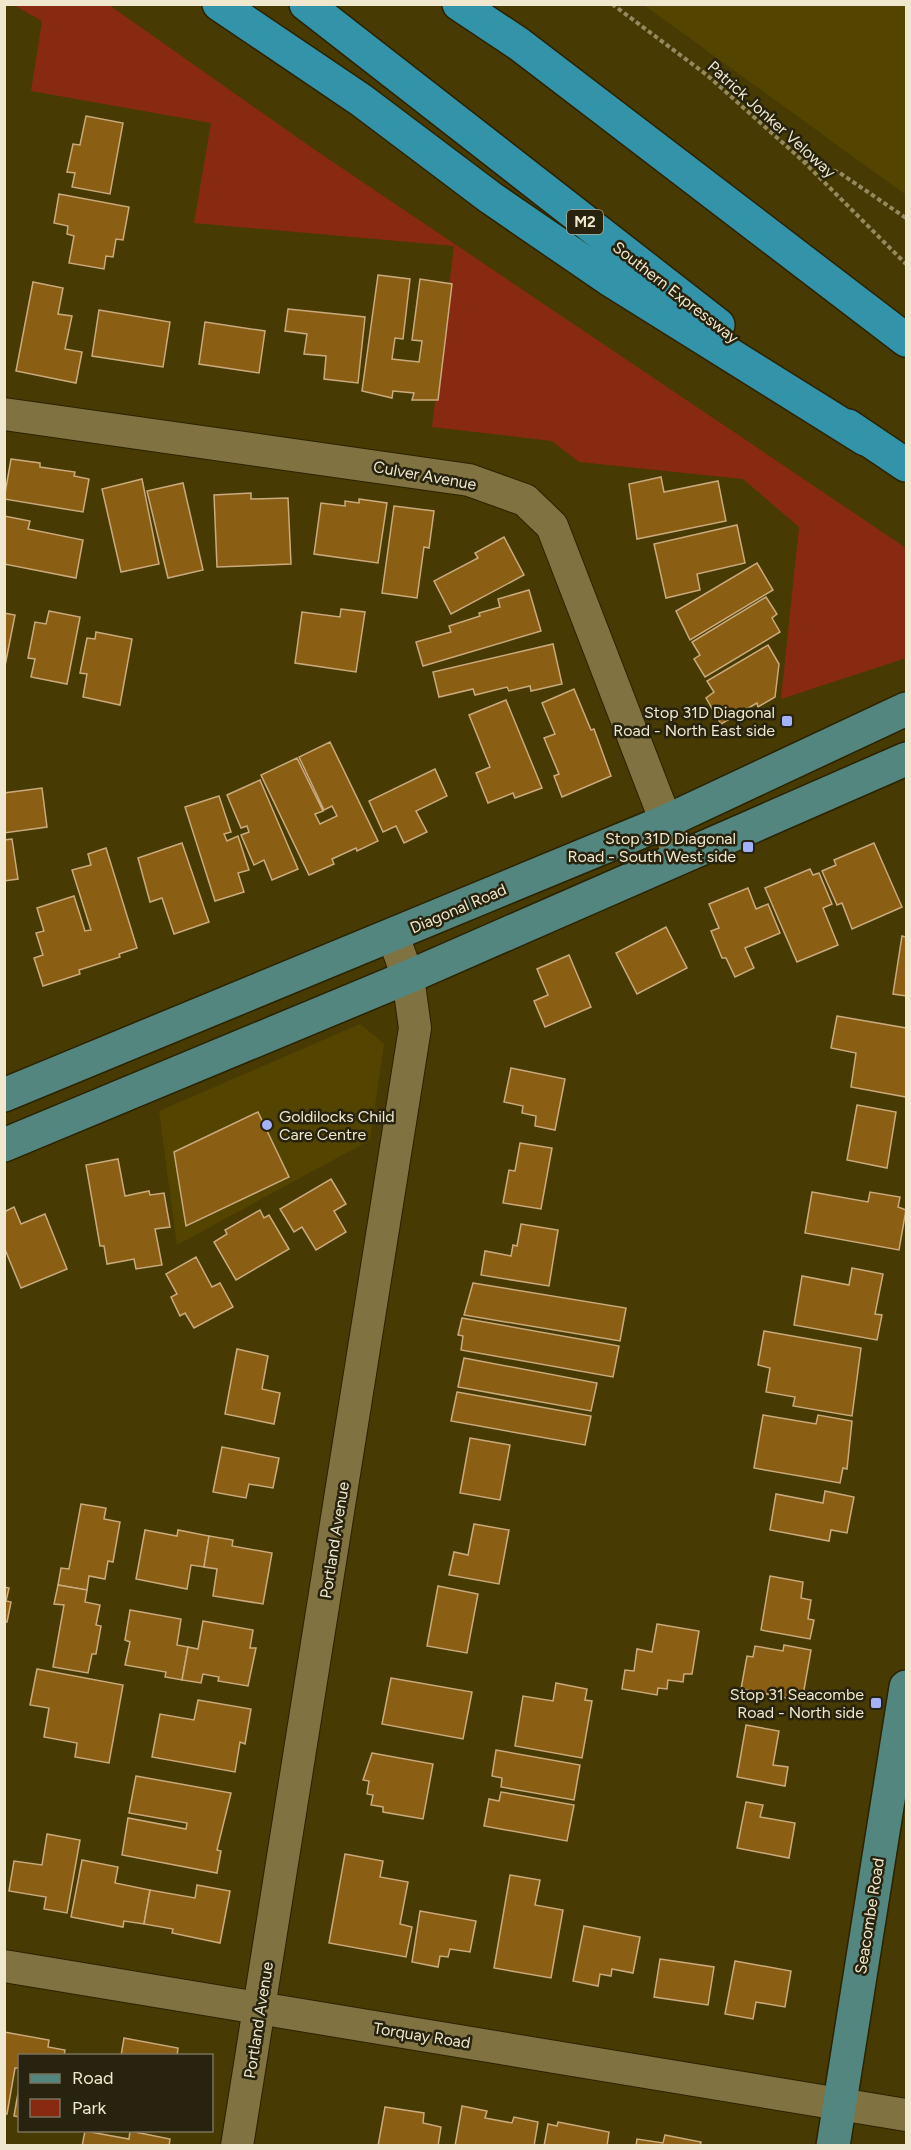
<svg xmlns="http://www.w3.org/2000/svg" width="911" height="2150" font-family="Figtree,sans-serif">
<style>
.built{fill:#534500}
.green{fill:#882a11}
.building{fill:#8a5f14;stroke:#caaa7d;stroke-width:1.5}
.lines{fill:none;stroke-linecap:round;stroke-linejoin:round}
.minor-casing{stroke:#2b2200;stroke-width:34}
.major-casing{stroke:#2b2200;stroke-width:36}
.highway-casing{stroke:#2b2200;stroke-width:36}
.path{stroke:#948a60;stroke-width:4;stroke-dasharray:4.5 3;stroke-linecap:butt}
.minor{stroke:#807341;stroke-width:32}
.major{stroke:#52867f;stroke-width:33}
.highway{stroke:#3393a9;stroke-width:33}
.poi-dot{fill:#a4b2fc;stroke:#28230e;stroke-width:2}
.labels{text-anchor:middle;stroke-width:5;stroke-linejoin:round;paint-order:stroke}
.shield{fill:#28230e;stroke:#b3ad94;stroke-width:1.5}
.shield-label{font-size:15px;font-weight:bold;fill:#efe8ce}
.street-label{font-size:16px;fill:#efe8ce;stroke:#28230e}
.poi-label{font-size:16px;fill:#efe8ce;stroke:#28230e;text-anchor:end}
</style>
<rect width="100%" height="100%" fill="#473b03"/>
<!-- built -->
<g class="built">
<path d="M644,5H906V195Z"/>
<path d="M360,1024L384,1044L370,1140L177,1245L159,1111Z"/>
</g>
<!-- green -->
<path class="green" d="M14,5H109L318,152L906,548V658L781,699L799,527L743,479L579,462L552,441L432,427L454,246L194,223L211,123L31,91L42,21Z"/>
<!-- building -->
<g class="building">
<path d="M86,116L123,123L110,194L72,187L75,173L67,172L73,144L80,145Z"/>
<path d="M59,194L129,207L123,240L116,239L113,257L106,256L104,269L69,263L74,236L67,234L68,226L54,223Z"/>
<path d="M378,275L410,279L403,339L395,338L392,359L419,362L422,341L412,340L420,279L452,284L438,400H412L414,393L393,391L392,398L362,391Z"/>
<path d="M33,282L63,288L58,314L72,316L65,349L82,352L76,383L16,371Z"/>
<path d="M288,309L365,317L358,383L324,379L326,356L304,354L307,334L285,331Z"/>
<path d="M99,310L170,322L163,367L92,356Z"/>
<path d="M205,322L265,331L259,373L199,364Z"/>
<path d="M11,459L40,463V467L75,472L74,476L89,479L83,512L4,499Z"/>
<path d="M661,477L664,492L718,481L726,521L637,539L629,484Z"/>
<path d="M142,479L159,564L121,572L102,489Z"/>
<path d="M183,483L203,570L168,578L147,491Z"/>
<path d="M251,493V499L288,498L291,564L217,567L214,495Z"/>
<path d="M359,499L387,503L378,563L314,554L321,503L345,506V501L359,503Z"/>
<path d="M394,506L434,511L429,548L424,547L417,598L382,593Z"/>
<path d="M4,516L30,521L28,529L83,540L76,578L4,564Z"/>
<path d="M737,525L745,563L697,574L700,590L666,598L654,544Z"/>
<path d="M504,537L524,575L451,614L434,581L478,558L475,553Z"/>
<path d="M757,563L773,590L690,640L676,611Z"/>
<path d="M529,590L541,631L423,666L416,642L451,632L449,626L480,616L479,613L500,607L498,599Z"/>
<path d="M766,597L777,614L772,618L780,632L705,677L694,659L700,655L692,642Z"/>
<path d="M341,609L365,612L356,672L295,663L302,612L340,617Z"/>
<path d="M49,611L80,617L67,684L31,677L35,659L28,658L35,622L46,624Z"/>
<path d="M4,613L15,615L4,671Z"/>
<path d="M96,632L132,639L120,705L83,697L87,674L80,673L87,638L95,639Z"/>
<path d="M553,644L562,684L531,691L530,686L509,691L507,687L475,695L473,689L439,697L433,672Z"/>
<path d="M768,645L779,664L775,697L758,707L757,703L721,724L706,698L714,692L707,681Z"/>
<path d="M574,689L591,730L594,729L611,776L562,797L554,776L559,774L544,738L555,734L542,703Z"/>
<path d="M506,700L542,788L515,798L513,793L488,803L476,773L490,767L469,715Z"/>
<path d="M330,742L378,841L357,851L356,848L332,859L334,864L309,875L261,775L297,758L323,811L315,814L320,824L337,816L332,806L324,810L299,757Z"/>
<path d="M435,769L447,796L416,811L427,832L404,843L396,826L383,832L369,801Z"/>
<path d="M260,780L298,869L272,880L264,860L254,865L241,835L249,832L247,826L241,828L227,795Z"/>
<path d="M42,788L47,827L4,833V793Z"/>
<path d="M219,796L231,832L224,834L227,841L238,836L249,870L238,873L244,892L215,901L185,807Z"/>
<path d="M12,839L18,879L4,881V840Z"/>
<path d="M182,843L209,922L174,934L162,898L150,902L138,858Z"/>
<path d="M874,843L902,907L852,929L842,903L837,905L822,871L836,865L834,860Z"/>
<path d="M106,848L137,948L119,954L120,957L79,970L80,974L43,986L34,958L43,955L36,933L44,931L37,908L74,896L85,931L91,930L72,870L91,865L88,854Z"/>
<path d="M810,869L813,875L819,873L832,904L823,908L838,945L797,962L765,888Z"/>
<path d="M748,888L756,909L768,904L780,933L745,948L754,968L735,977L726,958H722L711,931L719,928L709,904Z"/>
<path d="M666,927L687,968L637,994L616,953Z"/>
<path d="M902,936L906,937V996L893,994Z"/>
<path d="M569,955L591,1007L545,1027L534,1001L548,995L537,969Z"/>
<path d="M837,1016L906,1028V1097L851,1087L856,1053L831,1048Z"/>
<path d="M511,1068L565,1079L555,1130L535,1126L536,1116L522,1113L523,1106L504,1102Z"/>
<path d="M857,1105L896,1112L887,1168L847,1160Z"/>
<path d="M258,1112L289,1177L186,1226L174,1152Z"/>
<path d="M520,1143L552,1148L541,1209L503,1203L509,1170L515,1171Z"/>
<path d="M118,1159L125,1196L149,1191L150,1195L164,1193L170,1227L155,1229L162,1265L136,1269L134,1259L107,1264L104,1246H100L86,1165Z"/>
<path d="M331,1179L346,1204L334,1211L346,1232L316,1250L302,1227L294,1232L280,1209Z"/>
<path d="M812,1192L868,1202L870,1192L900,1197L898,1207L906,1210L899,1250L805,1233Z"/>
<path d="M14,1207L21,1224L45,1214L67,1269L21,1288L4,1247V1212Z"/>
<path d="M260,1210L264,1218L269,1215L289,1249L236,1280L214,1242L227,1234L225,1230Z"/>
<path d="M521,1224L558,1230L549,1286L481,1275L485,1251L511,1256L513,1245L517,1246Z"/>
<path d="M196,1257L212,1287L220,1283L233,1307L194,1328L185,1313L180,1316L171,1297L177,1294L166,1274Z"/>
<path d="M852,1268L883,1274L875,1314L882,1315L877,1340L794,1325L802,1276L849,1285Z"/>
<path d="M473,1283L626,1308L620,1341L464,1315Z"/>
<path d="M462,1318L619,1346L613,1377L461,1350L463,1336L458,1335Z"/>
<path d="M764,1331L861,1348L852,1416L793,1406L795,1397L766,1392L770,1368L758,1365Z"/>
<path d="M237,1349L268,1356L262,1389L280,1393L274,1424L225,1414Z"/>
<path d="M464,1358L597,1383L591,1411L458,1387Z"/>
<path d="M457,1392L591,1416L585,1445L451,1421Z"/>
<path d="M763,1415L816,1424L818,1415L852,1421L847,1469L843,1468L840,1483L754,1468Z"/>
<path d="M470,1438L510,1445L500,1500L460,1493Z"/>
<path d="M222,1447L279,1458L273,1488L249,1484L246,1498L213,1492Z"/>
<path d="M825,1491L854,1497L847,1533L831,1530L829,1541L770,1530L776,1494L823,1503Z"/>
<path d="M81,1504L106,1508L104,1519L120,1522L113,1562L108,1561L105,1579L89,1576L87,1590L58,1585L61,1568L69,1569Z"/>
<path d="M474,1524L509,1530L499,1584L449,1575L454,1552L468,1555Z"/>
<path d="M145,1530L177,1536L178,1530L209,1536L204,1567L191,1565L187,1589L136,1579Z"/>
<path d="M209,1536L233,1540L232,1546L272,1553L263,1604L213,1596L217,1569L204,1567Z"/>
<path d="M770,1576L803,1582L801,1598L811,1600L808,1619L814,1620L810,1639L761,1630Z"/>
<path d="M58,1585L87,1590L85,1602L100,1605L96,1625L101,1626L96,1654H92L88,1673L53,1667L64,1605L54,1604Z"/>
<path d="M438,1586L478,1594L467,1653L427,1646Z"/>
<path d="M4,1587L9,1588L6,1601L11,1602L7,1622H4Z"/>
<path d="M130,1610L181,1619L177,1645L188,1647L182,1680L165,1677L166,1672L125,1665L130,1642L125,1640Z"/>
<path d="M203,1621L253,1630L250,1648H256L248,1686L218,1681L219,1677L203,1674L201,1683L182,1680L188,1647L198,1649Z"/>
<path d="M657,1624L699,1631L692,1674H684L683,1682L668,1680L667,1689L658,1688L657,1695L622,1689L625,1670L634,1671L637,1649L652,1652Z"/>
<path d="M784,1645L811,1650L802,1701L741,1689L747,1656L753,1657L755,1646L783,1651Z"/>
<path d="M37,1669L123,1685L109,1763L75,1757L77,1743L44,1737L49,1708L30,1705Z"/>
<path d="M391,1678L472,1692L463,1739L382,1724Z"/>
<path d="M556,1683L587,1689L585,1700L592,1701L582,1758L515,1746L523,1696L553,1701Z"/>
<path d="M198,1700L251,1709L245,1744L240,1742L235,1772L152,1757L160,1714L194,1720Z"/>
<path d="M746,1725L779,1731L773,1765L788,1767L785,1786L737,1777Z"/>
<path d="M496,1750L580,1765L574,1800L501,1787L502,1778L492,1776Z"/>
<path d="M372,1753L433,1764L423,1819L383,1812V1807L371,1805L373,1795L367,1794L369,1781L363,1780Z"/>
<path d="M136,1776L231,1793L217,1850L221,1851L217,1873L122,1855L128,1818L186,1829L187,1823L129,1813Z"/>
<path d="M501,1792L574,1805L567,1841L484,1826L489,1799L499,1801Z"/>
<path d="M746,1802L763,1805L760,1817L795,1823L789,1858L737,1848Z"/>
<path d="M47,1834L80,1840L67,1913L44,1909L46,1897L9,1891L14,1861L42,1865Z"/>
<path d="M345,1854L383,1861L380,1877L408,1882L400,1924L412,1927L406,1957L329,1943Z"/>
<path d="M82,1860L118,1867L115,1883L150,1890L144,1924L124,1921L123,1927L71,1917Z"/>
<path d="M510,1875L540,1880L535,1905L563,1910L551,1978L494,1968Z"/>
<path d="M197,1885L230,1891L220,1943L172,1933L173,1929L144,1924L150,1890L195,1898Z"/>
<path d="M420,1911L476,1921L470,1952L450,1949L448,1957L440,1956L438,1967L412,1962Z"/>
<path d="M584,1926L640,1937L633,1973L612,1969L611,1976L600,1974L598,1986L573,1981Z"/>
<path d="M660,1959L714,1967L708,2005L654,1997Z"/>
<path d="M735,1961L791,1971L785,2007L756,2002L753,2019L725,2014Z"/>
<path d="M4,2032L49,2040L48,2047L65,2050L64,2056H20V2068H15L7,2114H4Z"/>
<path d="M124,2038L178,2048L177,2056H121Z"/>
<path d="M20,2082V2117L14,2116Z"/>
<path d="M462,2106L487,2111L485,2118L512,2123L514,2117L538,2122L534,2146H455Z"/>
<path d="M385,2107L424,2113L423,2123L441,2127L438,2146H378Z"/>
<path d="M558,2122L609,2132L607,2146H544L548,2124L557,2126Z"/>
<path d="M85,2131L129,2139L130,2131L170,2139L169,2146H82Z"/>
<path d="M665,2135L701,2142L700,2146H636L637,2139L663,2143Z"/>
</g>
<g class="lines">
<defs>
<g id="minor">
<path d="M4,414L469,480L525,500L552,526L680,858"/>
<path d="M4,1966L906,2115"/>
<path d="M237,2146L415,1028L408,977L393,936"/>
</g>
<g id="major">
<path d="M4,1095L667,821L906,709"/>
<path d="M4,1145L408,977L906,759"/>
<path d="M833,2146L906,1687"/>
</g>
<g id="highway">
<path d="M219,4L361,100L491,198L609,279L865,439"/>
<path d="M306,4L718,325"/>
<path d="M459,4L519,44L906,340"/>
<path d="M848,426L906,465"/>
</g>
</defs>
<!-- minor casing -->
<use href="#minor" class="minor-casing"/>
<!-- major casing -->
<use href="#major" class="major-casing"/>
<!-- highway casing -->
<use href="#highway" class="highway-casing"/>
<!-- path -->
<g class="path">
<path d="M612,4L707,75L801,159L906,264"/>
<path d="M805,160L840,173L906,218"/>
</g>
<!-- minor -->
<use href="#minor" class="minor"/>
<!-- major -->
<use href="#major" class="major"/>
<!-- highway -->
<use href="#highway" class="highway"/>
</g>
<!-- markers -->
<g class="poi-dot">
<rect x="781" y="715" width="12" height="12" rx="3"/>
<rect x="742" y="841" width="12" height="12" rx="3"/>
<circle cx="267" cy="1125" r="6"/>
<rect x="870" y="1697" width="12" height="12" rx="3"/>
</g>
<g class="labels">
<!-- shield labels -->
<rect class="shield" x="567" y="210" width="36" height="24" rx="4.5"/>
<g class="shield-label">
<text x="585" y="227">M2</text>
</g>
<!-- street labels -->
<g class="street-label">
<text transform="translate(772 119) rotate(42)" y="6">Patrick Jonker Veloway</text>
<text transform="translate(676 292) rotate(38)" y="6">Southern Expressway</text>
<text transform="translate(425 475) rotate(10)" y="6">Culver Avenue</text>
<text transform="translate(458 908) rotate(-23)" y="6">Diagonal Road</text>
<text transform="translate(334 1540) rotate(-81)" y="6">Portland Avenue</text>
<text transform="translate(869 1916) rotate(-81)" y="6">Seacombe Road</text>
<text transform="translate(258 2020) rotate(-81)" y="6">Portland Avenue</text>
<text transform="translate(422 2035) rotate(9)" y="6">Torquay Road</text>
</g>
<!-- poi labels -->
<g class="poi-label">
<text x="775" y="718">Stop 31D Diagonal<tspan x="775" dy="18">Road - North East side</tspan></text>
<text x="736" y="844">Stop 31D Diagonal<tspan x="736" dy="18">Road - South West side</tspan></text>
<text x="279" y="1122" text-anchor="start">Goldilocks Child<tspan x="279" dy="18">Care Centre</tspan></text>
<text x="864" y="1700">Stop 31 Seacombe<tspan x="864" dy="18">Road - North side</tspan></text>
</g>
</g>
<!-- border -->
<rect width="911" height="2150" fill="none" stroke="#efe8ce" stroke-width="12"/>
<!-- legend -->
<rect x="18" y="2054" width="195" height="78" fill="#28230e" stroke="#78725b" stroke-width="1.5"/>
<rect x="30" y="2074" width="30" height="9" fill="#52867f" stroke="#78725b" stroke-width="1.5"/>
<text x="72" y="2084" font-size="18" fill="#efe8ce">Road</text>
<rect x="30" y="2099" width="30" height="18" fill="#882a11" stroke="#78725b" stroke-width="1.5"/>
<text x="72" y="2114" font-size="18" fill="#efe8ce">Park</text>
</svg>
